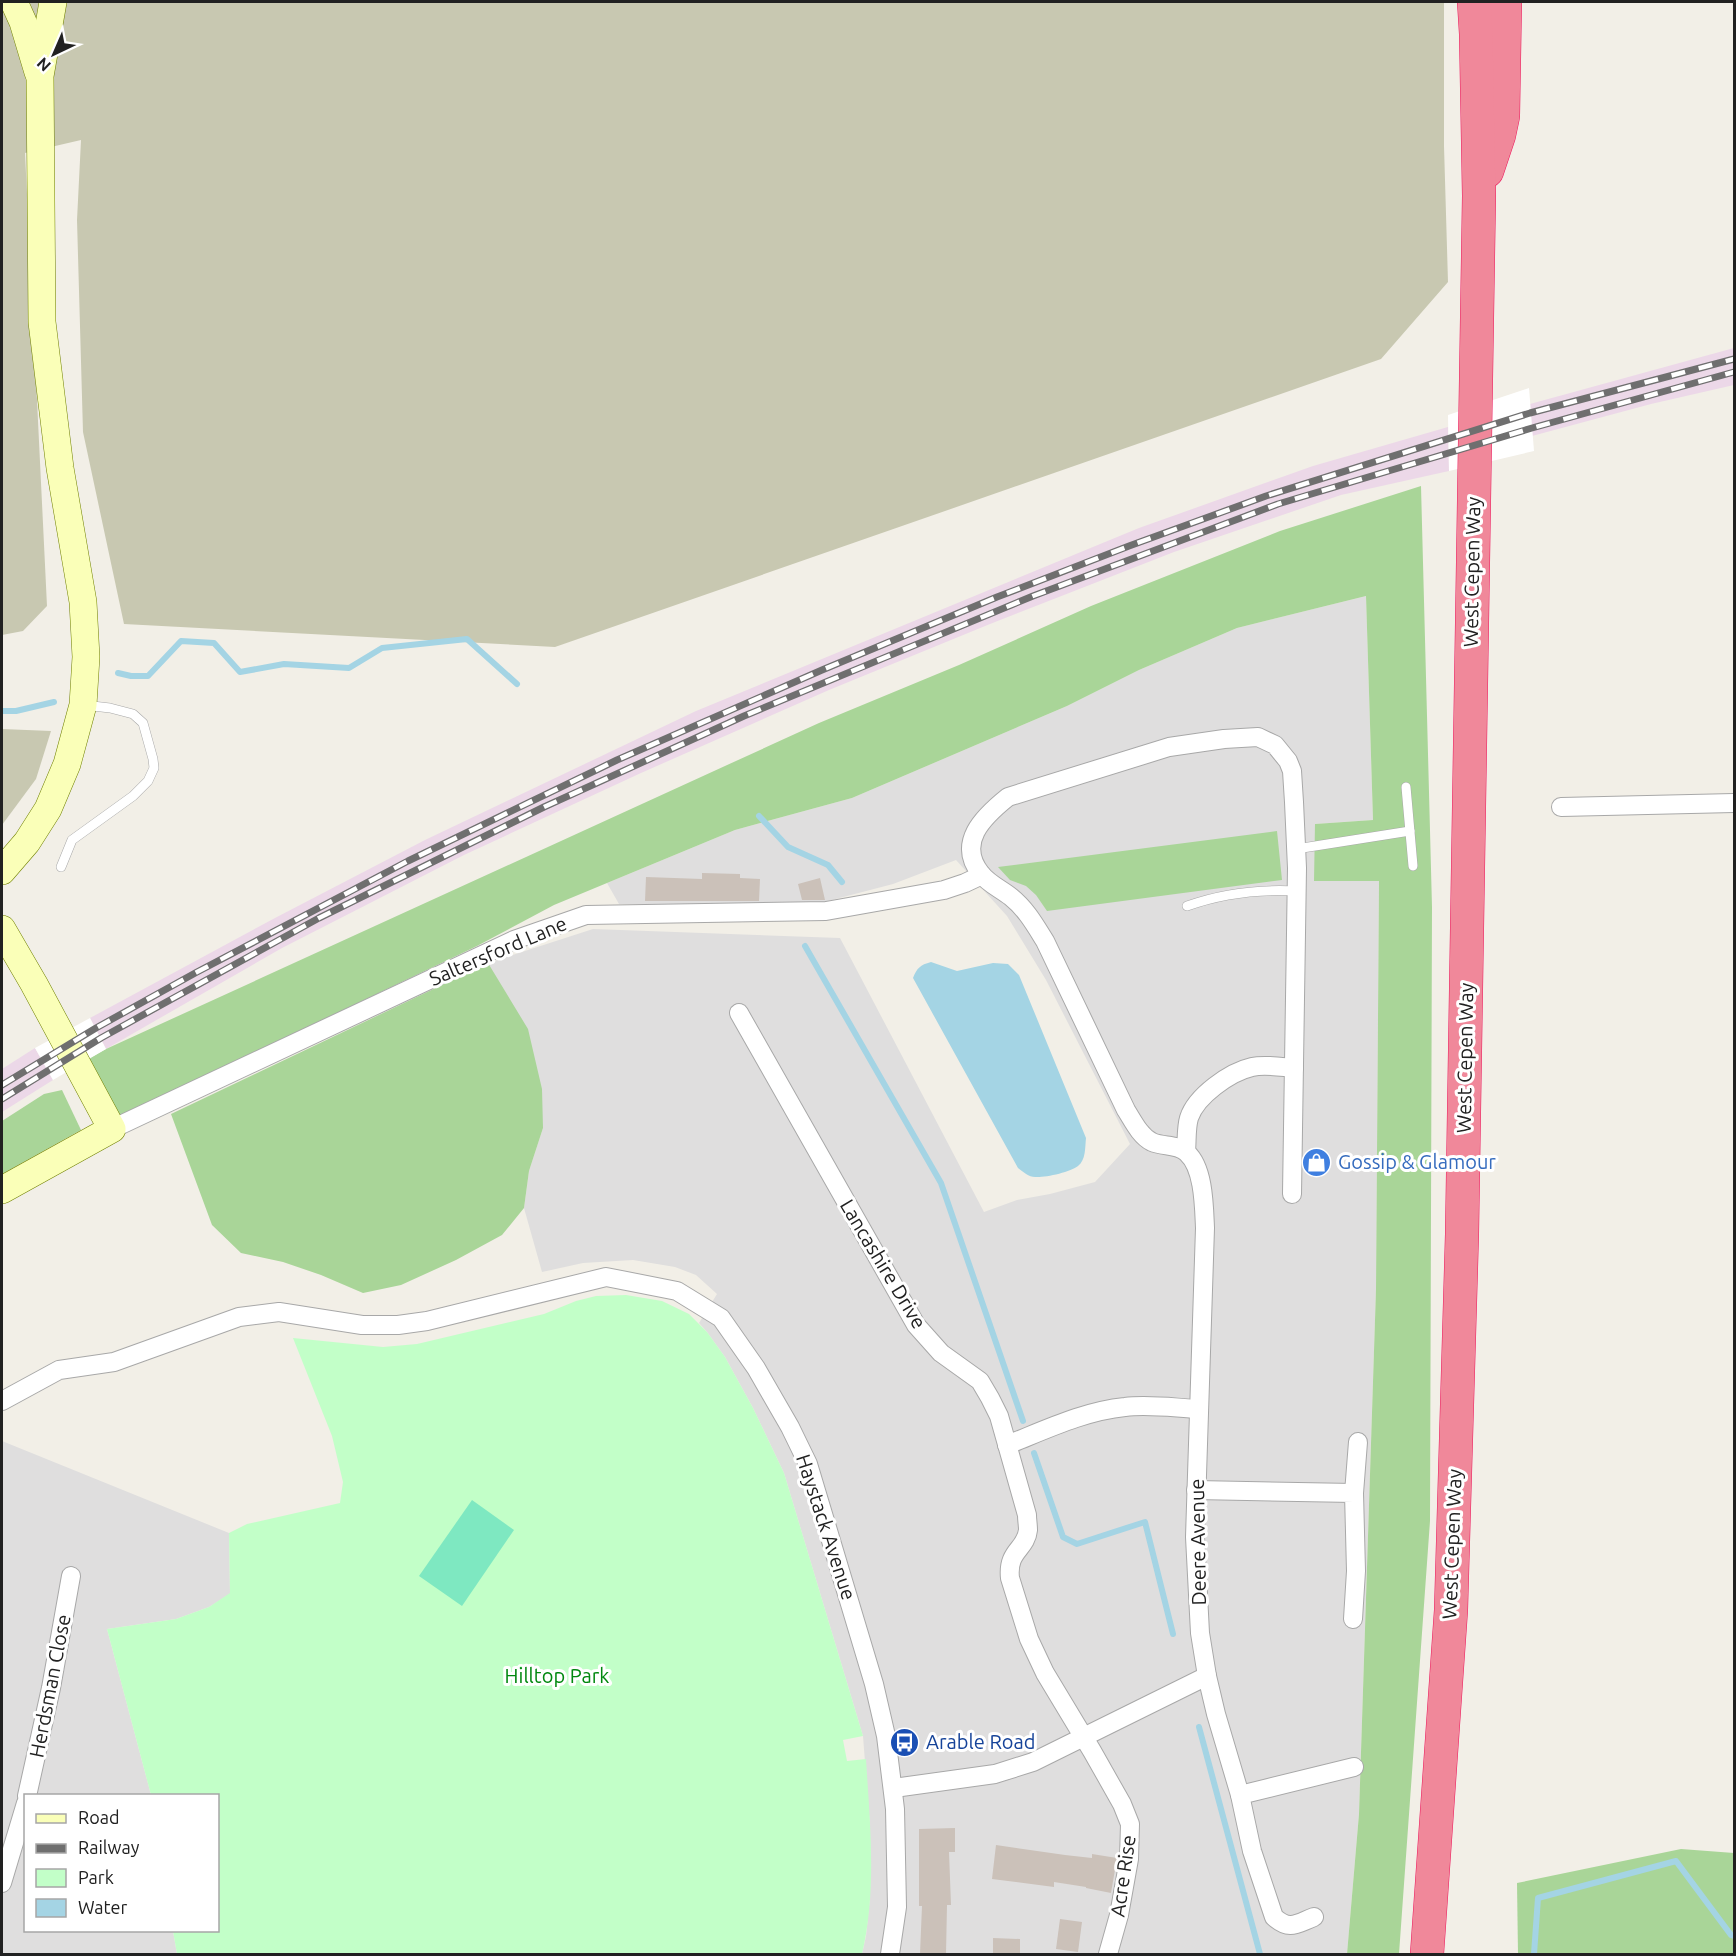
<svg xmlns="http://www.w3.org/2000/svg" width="1736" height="1956" font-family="Ubuntu,sans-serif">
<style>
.residential{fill:#dfdede}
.industrial{fill:#ecd8e8}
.construction{fill:#c8c8b1}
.forest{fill:#a9d598}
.park{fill:#c2ffc8}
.pitch{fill:#7ee8c1}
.water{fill:#a4d4e4}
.pier{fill:#fff}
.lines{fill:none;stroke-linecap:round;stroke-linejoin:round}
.stream{stroke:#a4d4e4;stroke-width:6}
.building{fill:#cbc1b9}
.lane-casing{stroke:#a8a8a8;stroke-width:10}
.street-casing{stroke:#a8a8a8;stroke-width:20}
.secondary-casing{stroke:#708000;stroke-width:28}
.highway-casing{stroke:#ed175c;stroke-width:34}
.lane{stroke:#fff;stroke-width:9}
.street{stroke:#fff;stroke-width:18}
.secondary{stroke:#faffb8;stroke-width:27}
.highway{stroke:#f0889a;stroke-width:33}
.rail-casing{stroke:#6f6f6f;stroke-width:7}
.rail{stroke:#fff;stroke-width:4.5;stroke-dasharray:14;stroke-linecap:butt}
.labels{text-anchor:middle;stroke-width:6;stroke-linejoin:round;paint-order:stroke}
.street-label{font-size:20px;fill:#212121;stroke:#fff}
.shop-label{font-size:20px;fill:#366cbe;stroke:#fff;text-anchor:start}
.park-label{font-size:20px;fill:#01880f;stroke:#fff}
.transit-label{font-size:20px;fill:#164399;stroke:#fff;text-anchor:start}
</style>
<rect width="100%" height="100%" fill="#f2efe7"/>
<!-- residential -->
<g class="residential">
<path d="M1366,596L1373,820L1315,824V881H1379L1376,1289L1359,1814L1347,1954H862L866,1936L870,1897V1827L863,1736L784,1473L753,1408L725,1357L707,1332L699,1323L717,1294L696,1275L675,1267L633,1260L583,1263L542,1272L524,1208L529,1171L543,1128L488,963L593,929L840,938L984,1212L1017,1200L1050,1194L1095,1182L1130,1144L1046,980L1007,916L956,860L893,884L805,907L619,904L607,883L735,830L852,798L1067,706L1139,670L1237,628Z"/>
<path d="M2,1441L229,1533L230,1594L209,1607L176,1619L107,1629L151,1795L26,1796V1930L173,1931L177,1954H2Z"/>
</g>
<!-- industrial -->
<g class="industrial">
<path d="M1734,348V385L1651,404L1532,436L1530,404Z"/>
<path d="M1448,427L1449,471L1341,495L1174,552L990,624L829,690L641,773L464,855L282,948L106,1049L90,1018L275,918L425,840L696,711L1139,528L1313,466Z"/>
<path d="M35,1048L53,1080L2,1112V1069Z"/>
</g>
<!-- construction -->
<g class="construction">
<path d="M2,2H1444V146L1448,282L1381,359L555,647L124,624L83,432L77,220L81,140L25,153L47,606L23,631L2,635Z"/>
<path d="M2,729L51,731L36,779L2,825Z"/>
</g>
<!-- forest -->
<g class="forest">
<path d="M1421,486L1432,907L1430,1521L1399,1954H1347L1359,1814L1376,1289L1379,881H1314L1315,824L1373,820L1366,596L1237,628L1139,670L1067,706L852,798L735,830L607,883L554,905L477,946L120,1117L88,1059L106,1049L819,723L959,665L1091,606L1280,531Z"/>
<path d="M1277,831L1282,880L1047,911L1036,895L1026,886L1010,880L998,867Z"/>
<path d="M488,963L528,1029L542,1089L543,1128L529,1171L524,1208L502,1235L456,1260L401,1285L363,1293L321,1275L283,1262L241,1253L212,1225L171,1114Z"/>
<path d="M62,1090L81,1130L2,1174V1121L44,1094Z"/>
<path d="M1681,1849L1734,1853V1954H1518L1517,1883Z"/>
</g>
<!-- park -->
<path class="park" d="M626,1295L662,1301L689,1314L707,1332L725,1357L753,1408L784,1473L863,1736L843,1740L847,1761L866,1759C870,1824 877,1891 862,1954H177L173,1931L218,1930V1796L151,1795L107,1629L176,1619L209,1607L230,1593L229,1533L247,1524L340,1503L343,1482L332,1436L293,1338L383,1347L417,1344L544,1314L576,1301L596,1296Z"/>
<!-- pitch -->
<path class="pitch" d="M472,1500L514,1530L462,1606L419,1576Z"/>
<!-- water -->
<path class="water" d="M931,962L957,971L993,963L1008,964L1019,975L1086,1138C1085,1147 1086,1160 1078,1166C1071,1172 1044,1178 1035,1177C1029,1177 1023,1172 1018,1168L913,978C917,968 920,965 931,962Z"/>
<!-- pier -->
<g class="pier">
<path d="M1529,388L1534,451L1449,471L1448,415Z"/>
<path d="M90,1018L106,1049L53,1080L35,1048Z"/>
</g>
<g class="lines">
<!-- stream -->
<g class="stream">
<path d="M118,673L131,676H148L181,641L214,643L240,672L284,664L349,668L382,648L467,639L517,684"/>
<path d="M2,711H16L54,702"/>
<path d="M759,816L788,847L828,865L842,882"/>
<path d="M805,946L941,1183L1023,1421"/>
<path d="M1034,1453L1063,1537L1077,1544L1145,1522L1173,1634"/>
<path d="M1199,1727L1260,1954"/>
<path d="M1534,1954L1538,1898L1676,1861L1731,1935L1734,1936"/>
</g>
</g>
<!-- building -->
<g class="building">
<path d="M702,873L740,874V878L760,879L759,901H645L646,877L702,879Z"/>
<path d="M820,878L825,900H802L798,884Z"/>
<path d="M955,1828V1852H949L951,1905H947L946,1954H920L922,1906H919V1829Z"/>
<path d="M996,1845L1065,1855L1092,1858V1854L1117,1858L1111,1893L1086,1888V1887L1054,1882V1887L992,1879Z"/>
<path d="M1060,1919L1082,1922L1078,1952L1056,1949Z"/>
<path d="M993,1938L1020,1939V1954H993Z"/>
</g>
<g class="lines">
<defs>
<g id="lane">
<path d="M1406,787L1413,866"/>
<path d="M1296,849L1410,831"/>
<path d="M61,867L72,840L133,796L148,781L154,768L153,759L143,723L133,714L110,708L84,705"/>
<path d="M1187,906C1223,893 1258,889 1297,891"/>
</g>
<g id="street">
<path d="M1561,807L1734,803"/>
<path d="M739,1013L916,1325L941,1353L980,1381L990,1398L999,1416L1027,1515C1027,1520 1028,1525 1028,1530C1026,1550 1007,1550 1010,1578L1029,1639L1045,1673L1092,1751L1122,1804L1130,1824L1129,1859L1119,1915L1108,1954"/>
<path d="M112,1129L514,940L586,915L826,911L944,890L965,883L982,875"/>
<path d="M1186,1151C1187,1141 1186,1128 1189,1118C1196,1096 1230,1072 1252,1067C1265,1064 1281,1067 1294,1068"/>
<path d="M1292,1194L1297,868L1294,802L1292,771L1288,761L1275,745L1258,737L1224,739L1169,747L1008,797C983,817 956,843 981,874C989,884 1001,889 1011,897C1026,909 1035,925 1045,941L1126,1110C1133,1121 1140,1136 1152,1142C1163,1147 1178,1144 1187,1153C1204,1168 1204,1207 1205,1228L1195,1537L1200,1633L1207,1676L1216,1714L1240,1795L1252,1851L1274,1917C1290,1931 1296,1924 1314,1917"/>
<path d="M2,1401L59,1370L114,1362L239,1317L279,1312L362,1325H398L427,1321L606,1277L677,1291L721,1318L756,1368L790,1427L808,1464L874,1684L886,1736L895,1809L897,1907L890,1954"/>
<path d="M1007,1445C1045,1430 1084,1411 1125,1407C1149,1404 1175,1408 1199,1409"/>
<path d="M1196,1490L1354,1493L1356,1571L1353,1619"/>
<path d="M1354,1493L1358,1442"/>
<path d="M894,1788L995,1774L1033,1762L1207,1676"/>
<path d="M1240,1795L1354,1767"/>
<path d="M27,1796L51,1688L71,1576"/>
<path d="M2,1883L26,1803"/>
</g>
<g id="secondary">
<path d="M14,2L23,22L38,72"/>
<path d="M2,871L27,842L48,809L67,764L83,705L86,657L83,602L60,468L42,322L40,76L53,2"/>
<path d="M2,929L34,984L112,1129L2,1190"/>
</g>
<g id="highway">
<path d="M1487,171L1499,135L1503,116L1505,2"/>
<path d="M1427,1954L1451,1610L1462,1234L1479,196L1476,34L1474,2"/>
</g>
</defs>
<!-- lane casing -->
<use href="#lane" class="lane-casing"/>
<!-- street casing -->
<use href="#street" class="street-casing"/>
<!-- secondary casing -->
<use href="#secondary" class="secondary-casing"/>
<!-- highway casing -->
<use href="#highway" class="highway-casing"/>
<!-- lane -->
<use href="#lane" class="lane"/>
<!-- street -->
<use href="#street" class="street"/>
<!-- secondary -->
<use href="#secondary" class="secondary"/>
<!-- highway -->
<use href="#highway" class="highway"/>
<defs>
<g id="rail">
<path d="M2,1085L96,1028L197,972L408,861L617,760L822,670L997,597L1129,546L1266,496L1530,413L1734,359"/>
<path d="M2,1099L101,1038L319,918L544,807L744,716L1033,596L1278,504L1532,428L1734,372"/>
</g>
</defs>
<!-- rail casing -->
<use href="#rail" class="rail-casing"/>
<!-- rail -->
<use href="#rail" class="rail"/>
</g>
<!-- icons -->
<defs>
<symbol id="shop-disc" viewBox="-11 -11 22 22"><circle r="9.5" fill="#3f7fe0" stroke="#fff"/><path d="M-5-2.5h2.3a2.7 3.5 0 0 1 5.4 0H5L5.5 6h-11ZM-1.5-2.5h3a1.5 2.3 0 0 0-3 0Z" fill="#fff"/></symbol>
<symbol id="bus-disc" viewBox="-11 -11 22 22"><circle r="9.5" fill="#1a4fb4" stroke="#fff"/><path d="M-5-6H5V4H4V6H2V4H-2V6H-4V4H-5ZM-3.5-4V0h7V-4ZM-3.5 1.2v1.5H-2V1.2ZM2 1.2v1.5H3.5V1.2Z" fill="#fff"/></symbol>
</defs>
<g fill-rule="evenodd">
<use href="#shop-disc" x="1300" y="1146" width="33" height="33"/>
<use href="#bus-disc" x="888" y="1726" width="33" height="33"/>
</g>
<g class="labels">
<!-- street labels -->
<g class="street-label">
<text transform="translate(1472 572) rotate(-89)" y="7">West Cepen Way</text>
<text transform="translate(498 951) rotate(-23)" y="7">Saltersford Lane</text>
<text transform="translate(1465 1058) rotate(-89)" y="7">West Cepen Way</text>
<text transform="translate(883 1264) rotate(59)" y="7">Lancashire Drive</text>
<text transform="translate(826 1527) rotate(72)" y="7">Haystack Avenue</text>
<text transform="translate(1198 1542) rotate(-91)" y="7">Deere Avenue</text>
<text transform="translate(1452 1544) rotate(-88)" y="7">West Cepen Way</text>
<text transform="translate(50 1686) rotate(-79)" y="7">Herdsman Close</text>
<text transform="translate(1123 1876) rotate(-82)" y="7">Acre Rise</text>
</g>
<!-- shop labels -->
<g class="shop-label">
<text x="1338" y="1169">Gossip &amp; Glamour</text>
</g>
<!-- park labels -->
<g class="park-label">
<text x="557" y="1683">Hilltop Park</text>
</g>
<!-- transit labels -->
<g class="transit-label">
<text x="926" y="1749">Arable Road</text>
</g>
</g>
<!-- border -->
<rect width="1736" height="1956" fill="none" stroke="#212121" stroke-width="6"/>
<!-- legend -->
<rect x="24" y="1794" width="195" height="138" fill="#ffffff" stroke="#a6a6a6" stroke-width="1.5"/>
<rect x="36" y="1814" width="30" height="9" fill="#faffb8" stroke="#a6a6a6" stroke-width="1.5"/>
<text x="78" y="1824" font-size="18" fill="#212121">Road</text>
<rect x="36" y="1844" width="30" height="9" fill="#6f6f6f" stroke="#a6a6a6" stroke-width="1.5"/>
<text x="78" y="1854" font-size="18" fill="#212121">Railway</text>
<rect x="36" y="1869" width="30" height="18" fill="#c2ffc8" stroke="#a6a6a6" stroke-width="1.5"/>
<text x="78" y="1884" font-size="18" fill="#212121">Park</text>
<rect x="36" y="1899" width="30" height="18" fill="#a4d4e4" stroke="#a6a6a6" stroke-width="1.5"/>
<text x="78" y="1914" font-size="18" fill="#212121">Water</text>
<!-- north arrow -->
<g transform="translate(54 54) rotate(224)" stroke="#ffffff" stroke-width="4.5" paint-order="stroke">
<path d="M0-4.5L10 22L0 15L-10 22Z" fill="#212121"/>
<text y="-9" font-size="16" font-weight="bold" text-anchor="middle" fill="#212121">N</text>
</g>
</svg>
